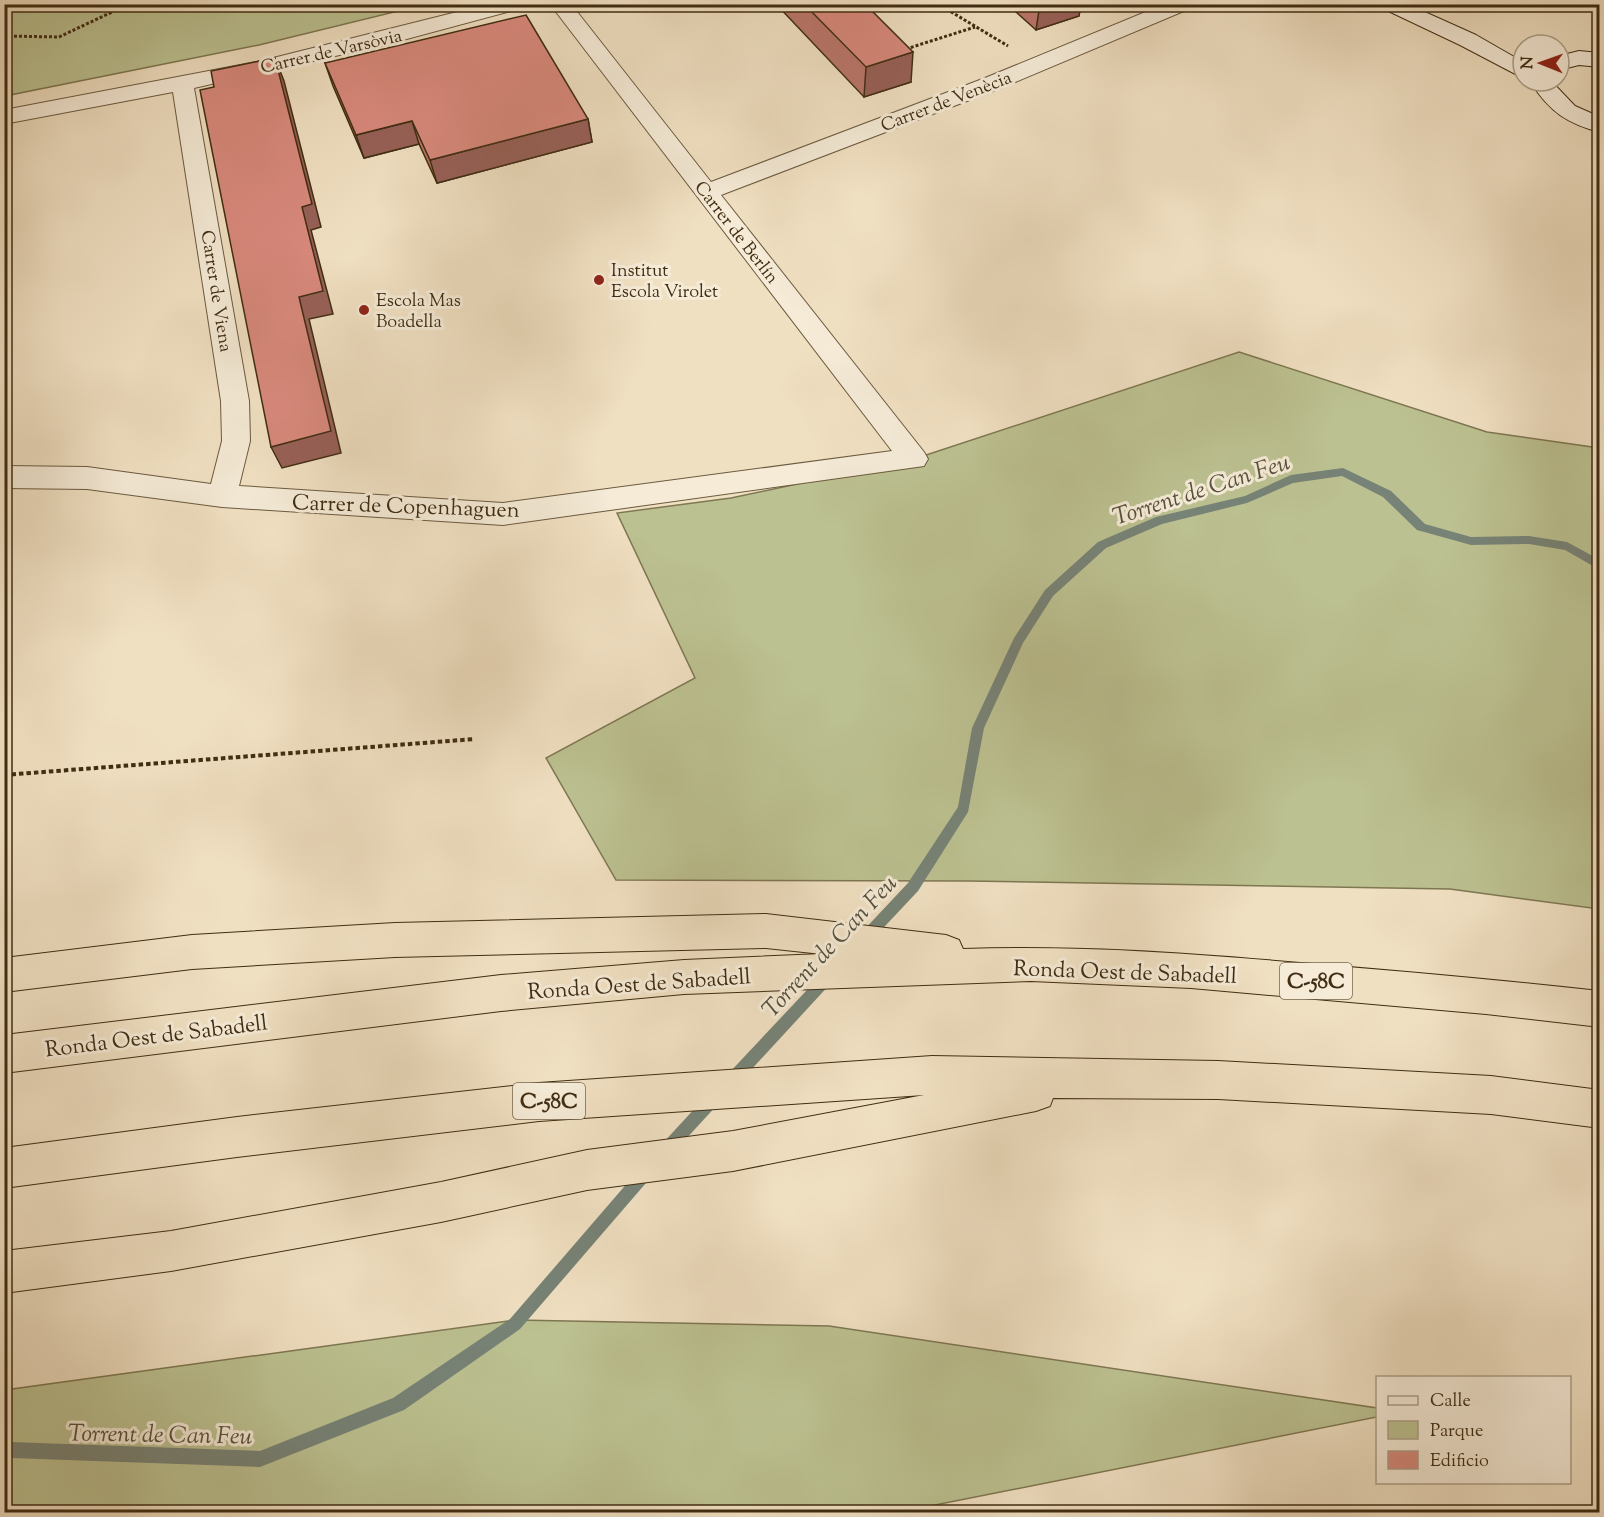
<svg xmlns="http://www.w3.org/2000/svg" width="1604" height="1517" font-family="'Sorts Mill Goudy',serif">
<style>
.green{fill:#bcc191;stroke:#7e7752;stroke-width:1.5}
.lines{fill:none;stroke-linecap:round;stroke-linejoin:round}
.stream{fill:#778377;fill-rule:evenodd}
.street-casing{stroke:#6c5a3f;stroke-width:2}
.secondary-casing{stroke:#402d13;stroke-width:2}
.highway-casing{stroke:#402d13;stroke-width:2}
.path-far1{stroke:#402d13;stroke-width:3;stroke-dasharray:3 2;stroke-linecap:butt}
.path{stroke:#402d13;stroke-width:4;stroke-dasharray:4.5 3;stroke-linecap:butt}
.street{fill:#f5ebd7;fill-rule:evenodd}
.secondary{fill:#f5ebd7;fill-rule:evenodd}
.highway{fill:#f0e0c2;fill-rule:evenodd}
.wall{fill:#ba766b;stroke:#402d13;stroke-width:1.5}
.shaded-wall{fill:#976057;stroke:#402d13;stroke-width:1.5}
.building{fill:#d8897c;stroke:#402d13;stroke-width:1.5}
.poi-dot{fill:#8f2418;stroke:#f5ebd7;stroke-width:2}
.labels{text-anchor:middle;stroke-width:6;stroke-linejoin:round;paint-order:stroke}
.far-street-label{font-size:18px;fill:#402d13;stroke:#f5ebd7}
.far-poi-label{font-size:18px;fill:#402d13;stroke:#f5ebd7;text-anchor:start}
.shield{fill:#f5ebd7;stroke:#76664e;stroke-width:1.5}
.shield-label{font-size:21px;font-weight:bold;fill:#402d13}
.street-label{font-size:22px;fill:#402d13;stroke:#f5ebd7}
.water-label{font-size:24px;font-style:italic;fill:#57513d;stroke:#f5ebd7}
</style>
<rect width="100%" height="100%" fill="#f0e0c2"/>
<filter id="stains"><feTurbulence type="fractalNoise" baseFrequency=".00333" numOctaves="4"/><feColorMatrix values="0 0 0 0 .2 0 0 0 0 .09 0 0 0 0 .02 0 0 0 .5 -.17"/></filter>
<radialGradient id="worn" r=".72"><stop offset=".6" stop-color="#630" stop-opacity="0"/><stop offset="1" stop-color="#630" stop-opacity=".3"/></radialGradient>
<!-- green -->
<g class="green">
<path d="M5,4H423V5L259,45L5,96Z"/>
<path d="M1239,352L1487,432L1599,448V909L1450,889L969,881L616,880L546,758L695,678L617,513L731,498L914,459Z"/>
<path d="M516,1320L829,1326L1377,1408V1417L900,1512H5V1390Z"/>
</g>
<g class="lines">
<!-- stream -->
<g class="stream">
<path d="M1343,468L1391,491L1425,524L1471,537L1529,536L1567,542L1600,560V570L1565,550L1529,544L1471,545L1417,530L1383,497L1342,476L1293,483L1247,503L1162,524L1106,548L1053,596L1023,643L984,728L968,812L918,891L871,941L866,943L861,941L859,937L861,933L908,883L958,807L972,728L1014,638L1045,590L1098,542L1156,517L1245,496L1291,475Z"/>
<path d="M827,972L832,974L834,978L832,982L738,1084L733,1086L728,1084L726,1079L728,1074L822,974Z"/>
<path d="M714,1091L719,1093L721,1098L719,1103L672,1154L667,1156L662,1154L660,1149L662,1144L709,1093Z"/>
<path d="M647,1164L652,1166L654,1171L652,1176L520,1329L404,1410L260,1467L11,1458L4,1461V1444L10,1442L260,1451L393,1398L510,1319L642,1166Z"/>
</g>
<defs>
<path id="street" d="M489,4H525L522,8L388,44L194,88L249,401L250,441L239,486L503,503L892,451L550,4H571L711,182L985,78L1165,4H1194L1191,8L1001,88L721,195L924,452L928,459L924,466L503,525L222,507L87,489L4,488V466L87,467L211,484L222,441L221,401L173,92L4,124V110L261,61Z"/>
<g id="secondary">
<path d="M1379,4H1407L1476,35L1523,62V78L1460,45L1382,8Z"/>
<path d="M1579,51L1600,53V67L1579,65L1559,70V56Z"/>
<path d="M1533,81H1555L1554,84L1575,106L1600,117V132C1568,124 1549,111 1532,84Z"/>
</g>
<g id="highway">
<path d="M766,914L946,935L959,940L963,949C1075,945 1188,953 1300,963C1400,971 1500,980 1600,991V1027L1486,1014L1191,988L1031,981L684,994L501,1011L4,1073V1035L501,975L684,960L822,954L766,948L395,957L192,969L4,992V958L192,935L395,923Z"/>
<path d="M932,1056L1218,1061L1491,1076L1600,1090V1128L1491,1114L1218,1099L1053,1098L1050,1106L1036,1111L733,1171L587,1190L441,1222L171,1271L4,1293V1251L171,1231L441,1182L587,1150L733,1131L924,1095L539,1121L237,1157L4,1188V1148L237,1117L539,1083Z"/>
</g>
</defs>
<!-- street casing -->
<use href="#street" class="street-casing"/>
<!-- secondary casing -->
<use href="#secondary" class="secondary-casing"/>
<!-- highway casing -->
<use href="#highway" class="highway-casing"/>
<!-- path-far1 -->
<g class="path-far1">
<path d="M938,4L1008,46"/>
<path d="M1343,4L1361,12"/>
<path d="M4,13L31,4"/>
<path d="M4,36L59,37L129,4"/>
<path d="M906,49L975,27"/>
</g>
<!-- path -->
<path class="path" d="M4,775L475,739"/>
<!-- street -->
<use href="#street" class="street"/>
<!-- secondary -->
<use href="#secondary" class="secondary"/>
<!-- highway -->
<use href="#highway" class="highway"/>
</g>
<!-- wall -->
<g class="wall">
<path d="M776,4H865L911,82L864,97Z"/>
<path d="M1007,4H1081L1079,16L1036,30Z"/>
<path d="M325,63L588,119L592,142L437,183L419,144L364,158L333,86Z"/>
</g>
<!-- shaded-wall -->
<g class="shaded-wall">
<path d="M1040,4H1081L1079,16L1036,30Z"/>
<path d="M913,52L911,82L864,97L866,67Z"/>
<path d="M275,58L284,81L321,227L311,230L333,314L309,319L341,453L282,468L271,447L299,297L302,207Z"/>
<path d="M588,119L592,142L437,183L430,160Z"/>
<path d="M412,121L419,144L364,158L356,135Z"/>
</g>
<!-- building -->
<g class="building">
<path d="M804,4H865L913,52L866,67Z"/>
<path d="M526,15L588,119L430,160L412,121L356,135L325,63Z"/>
<path d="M275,58L312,204L302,207L323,291L299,297L331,431L271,447L200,90L214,87L211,71Z"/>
</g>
<!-- markers -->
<g class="poi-dot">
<circle cx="599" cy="280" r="6"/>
<circle cx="364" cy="310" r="6"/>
</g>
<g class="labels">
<!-- far-street labels -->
<g class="far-street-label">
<text transform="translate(331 51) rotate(-13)" y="6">Carrer de Varsòvia</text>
<text transform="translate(946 101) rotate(-21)" y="6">Carrer de Venècia</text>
<text transform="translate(737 232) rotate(52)" y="6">Carrer de Berlín</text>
<text transform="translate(217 291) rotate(81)" y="6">Carrer de Viena</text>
</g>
<!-- far-poi labels -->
<g class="far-poi-label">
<text x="611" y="276">Institut<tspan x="611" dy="21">Escola Virolet</tspan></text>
<text x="376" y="306">Escola Mas<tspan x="376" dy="21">Boadella</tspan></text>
</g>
<!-- shield labels -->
<g class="shield">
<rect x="1280" y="963" width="72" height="36" rx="4.5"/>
<rect x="513" y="1083" width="72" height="36" rx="4.5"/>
</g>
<g class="shield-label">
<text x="1316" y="988">C-58C</text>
<text x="549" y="1108">C-58C</text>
</g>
<!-- street labels -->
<g class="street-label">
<text transform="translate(406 505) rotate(2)" y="8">Carrer de Copenhaguen</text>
<text transform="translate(1125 971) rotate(2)" y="8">Ronda Oest de Sabadell</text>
<text transform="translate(639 983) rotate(-4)" y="8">Ronda Oest de Sabadell</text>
<text transform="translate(156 1035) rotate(-7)" y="8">Ronda Oest de Sabadell</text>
</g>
<!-- water labels -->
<g class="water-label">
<text transform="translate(1201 489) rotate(-18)" y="8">Torrent de Can Feu</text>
<text transform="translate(829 946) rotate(-47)" y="8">Torrent de Can Feu</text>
<text transform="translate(160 1434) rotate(1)" y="8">Torrent de Can Feu</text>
</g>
</g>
<!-- margin -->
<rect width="1604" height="1517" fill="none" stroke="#f0e0c2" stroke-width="24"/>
<rect x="6" y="6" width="1592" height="1505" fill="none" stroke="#402d13" stroke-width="3"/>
<rect x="12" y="12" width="1580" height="1493" fill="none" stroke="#402d13" stroke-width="1.5"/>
<!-- legend -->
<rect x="1376" y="1376" width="195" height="108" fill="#f5ebd7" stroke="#ad9f89" stroke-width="1.5"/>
<rect x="1388" y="1396" width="30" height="9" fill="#f5ebd7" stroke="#ad9f89" stroke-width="1.5"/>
<text x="1430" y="1406" font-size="18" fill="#402d13">Calle</text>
<rect x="1388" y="1421" width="30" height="18" fill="#bcc191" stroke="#ad9f89" stroke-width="1.5"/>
<text x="1430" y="1436" font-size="18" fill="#402d13">Parque</text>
<rect x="1388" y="1451" width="30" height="18" fill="#d8897c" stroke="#ad9f89" stroke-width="1.5"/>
<text x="1430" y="1466" font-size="18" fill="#402d13">Edificio</text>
<!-- north arrow -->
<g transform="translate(1541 63) rotate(271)"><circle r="28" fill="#f5ebd7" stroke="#ad9f89" stroke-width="1.5"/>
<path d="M0-4.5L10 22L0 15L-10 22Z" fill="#8f2418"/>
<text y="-9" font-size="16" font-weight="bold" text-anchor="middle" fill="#402d13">N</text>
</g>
<rect width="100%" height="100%" filter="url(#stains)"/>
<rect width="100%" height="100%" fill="url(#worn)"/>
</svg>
